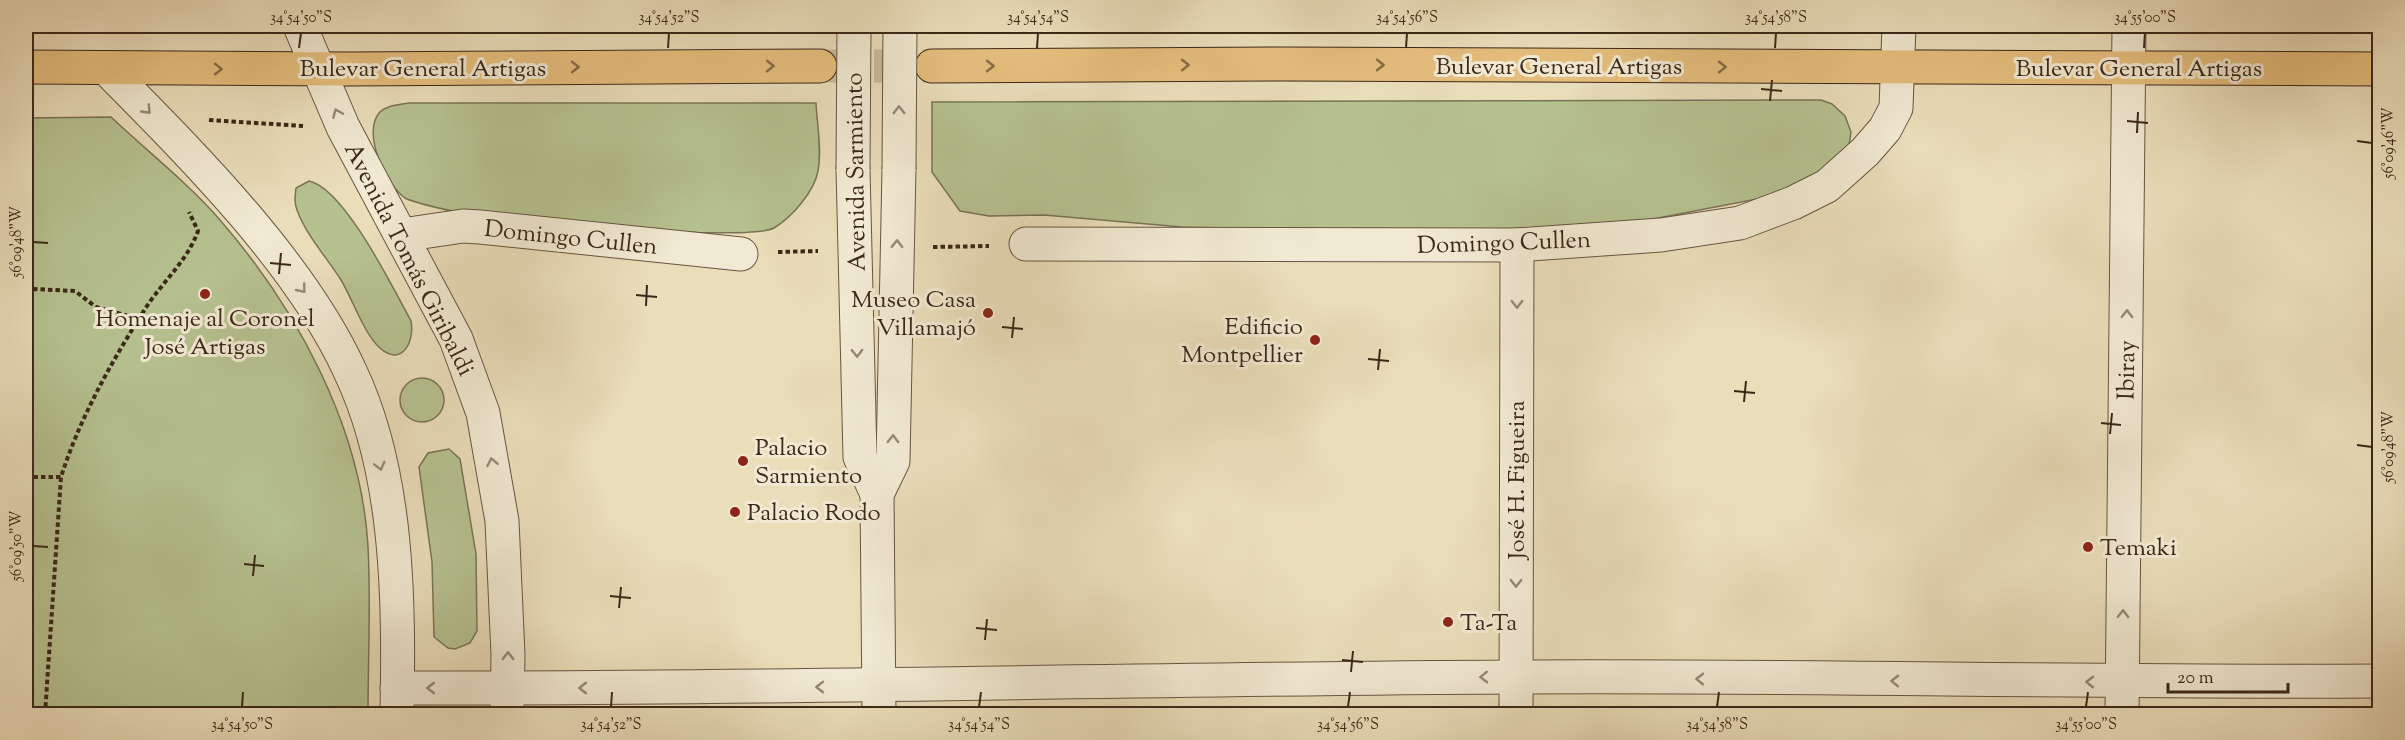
<svg xmlns="http://www.w3.org/2000/svg" width="2405" height="740" font-family="'Sorts Mill Goudy',serif">
<style>
.green{fill:#b6c190;stroke:#787454;stroke-width:1.5}
.lines{fill:none;stroke-linecap:round;stroke-linejoin:round}
.major-tunnel{stroke:#c7b99a;stroke-width:33;stroke-dasharray:33 16;stroke-linecap:butt}
.minor-casing{stroke:#675540;stroke-width:35}
.major-casing{stroke:#3b2818;stroke-width:35}
.path{stroke:#3b2818;stroke-width:4;stroke-dasharray:4.5 3;stroke-linecap:butt}
.minor{stroke:#f1e9d2;stroke-width:33}
.major{stroke:#e5be7d;stroke-width:33}
.minor-bridge-casing{stroke:#675540;stroke-width:35;stroke-linecap:butt}
.minor-bridge{stroke:#f1e9d2;stroke-width:33}
.oneway{stroke:#886c45}
.oneway2{stroke:#968875}
.ticks{fill:none;stroke:#3b2818;stroke-width:2}
.poi-dot{fill:#8f2418;stroke:#f1e9d2;stroke-width:2}
.labels{text-anchor:middle;stroke-width:6;stroke-linejoin:round;paint-order:stroke}
.street-label{font-size:24px;fill:#3b2818;stroke:#f1e9d2}
.poi-label{font-size:24px;fill:#3b2818;stroke:#f1e9d2;text-anchor:start}
.neatline{fill:none;stroke:#3b2818;stroke-width:2}
.ticks-label{font-size:15px;text-anchor:middle;fill:#3b2818}
</style>
<rect width="100%" height="100%" fill="#eaddba"/>
<filter id="stains"><feTurbulence type="fractalNoise" baseFrequency=".00333" numOctaves="4"/><feColorMatrix values="0 0 0 0 .2 0 0 0 0 .09 0 0 0 0 .02 0 0 0 .5 -.17"/></filter>
<radialGradient id="worn" r=".72"><stop offset=".6" stop-color="#630" stop-opacity="0"/><stop offset="1" stop-color="#630" stop-opacity=".3"/></radialGradient>
<!-- green -->
<g class="green">
<path d="M1821,100L1832,104L1845,116L1851,132L1848,152L1830,175L1783,194L1648,220L1451,233L1182,227L1044,215L989,216L960,211L932,172V102Z"/>
<path d="M409,103H816C817,124 822,150 818,171C814,192 792,217 774,228C752,240 528,226 493,220C479,217 415,204 405,198C386,185 362,134 379,113C386,105 399,105 409,103Z"/>
<path d="M111,117C147,151 189,184 220,220C297,309 361,427 368,546C371,602 368,659 368,714H26V118Z"/>
<path d="M309,181C344,188 393,288 411,321C415,343 401,367 380,348C364,334 353,300 341,280C327,258 306,235 297,210C294,202 295,196 296,188Z"/>
<circle cx="422" cy="400" r="22"/>
<path d="M449,449L460,459L476,554L477,631L470,643L455,649L448,648L434,637L432,562L419,467L428,453Z"/>
</g>
<g class="lines">
<!-- major-tunnel -->
<path class="major-tunnel" d="M825,66H929"/>
<defs>
<g id="minor">
<path d="M300,26L343,127L456,339L483,413L502,521L508,655L507,714"/>
<path d="M106,68C191,154 300,262 350,371C399,474 399,602 397,714"/>
<path d="M853,169L860,457L877,494L879,714"/>
<path d="M402,235L463,226L480,227L741,254"/>
<path d="M1026,244L1517,245L1661,235L1740,223L1793,203L1827,186L1865,152L1885,129L1896,108L1899,26"/>
<path d="M877,494L893,461L899,169"/>
<path d="M397,688C769,689 1141,679 1513,677C1802,675 2091,683 2380,681"/>
<path d="M1516,714L1517,245"/>
<path d="M2122,714L2129,26"/>
</g>
<g id="major">
<path d="M932,66L1287,64L2380,69"/>
<path d="M26,67L349,69L820,66"/>
</g>
</defs>
<!-- minor casing -->
<use href="#minor" class="minor-casing"/>
<!-- major casing -->
<use href="#major" class="major-casing"/>
<!-- path -->
<g class="path">
<path d="M209,120L303,126"/>
<path d="M933,247L989,246"/>
<path d="M778,252L818,251"/>
<path d="M26,292L34,289L75,291L96,307L139,319"/>
<path d="M26,477H61"/>
<path d="M45,714L61,477C80,417 113,359 147,306C165,279 187,261 198,231L189,212"/>
</g>
<!-- minor -->
<use href="#minor" class="minor"/>
<!-- major -->
<use href="#major" class="major"/>
<defs>
<g id="minor-bridge">
<path d="M853,169L854,26"/>
<path d="M899,169L900,26"/>
</g>
</defs>
<!-- minor-bridge casing -->
<use href="#minor-bridge" class="minor-bridge-casing"/>
<!-- minor-bridge -->
<use href="#minor-bridge" class="minor-bridge"/>
</g>
<!-- one-way arrows -->
<defs><path id="oneway-chevron" d="M-2-3.5L2.5 0L-2 3.5" fill="none" stroke-width="1.6" stroke-linecap="round" stroke-linejoin="round" transform="scale(1.5)"/></defs>
<g class="oneway">
<use href="#oneway-chevron" transform="translate(1185 65)"/>
<use href="#oneway-chevron" transform="translate(1380 65)"/>
<use href="#oneway-chevron" transform="translate(770 66)"/>
<use href="#oneway-chevron" transform="translate(990 66)"/>
<use href="#oneway-chevron" transform="translate(575 67)"/>
<use href="#oneway-chevron" transform="translate(1722 67)"/>
<use href="#oneway-chevron" transform="translate(218 69)"/>
</g>
<g class="oneway2">
<use href="#oneway-chevron" transform="translate(147 110) rotate(46)"/>
<use href="#oneway-chevron" transform="translate(899 110) rotate(-90)"/>
<use href="#oneway-chevron" transform="translate(337 113) rotate(-113)"/>
<use href="#oneway-chevron" transform="translate(897 244) rotate(-89)"/>
<use href="#oneway-chevron" transform="translate(302 289) rotate(51)"/>
<use href="#oneway-chevron" transform="translate(1517 304) rotate(90)"/>
<use href="#oneway-chevron" transform="translate(2127 314) rotate(-89)"/>
<use href="#oneway-chevron" transform="translate(857 353) rotate(89)"/>
<use href="#oneway-chevron" transform="translate(893 439) rotate(-89)"/>
<use href="#oneway-chevron" transform="translate(492 462) rotate(-101)"/>
<use href="#oneway-chevron" transform="translate(380 466) rotate(76)"/>
<use href="#oneway-chevron" transform="translate(1516 583) rotate(90)"/>
<use href="#oneway-chevron" transform="translate(2123 614) rotate(-89)"/>
<use href="#oneway-chevron" transform="translate(508 656) rotate(-90)"/>
<use href="#oneway-chevron" transform="translate(1484 677) rotate(179)"/>
<use href="#oneway-chevron" transform="translate(1700 679) rotate(-179)"/>
<use href="#oneway-chevron" transform="translate(1895 681) rotate(-179)"/>
<use href="#oneway-chevron" transform="translate(2090 682) rotate(-179)"/>
<use href="#oneway-chevron" transform="translate(820 687) rotate(180)"/>
<use href="#oneway-chevron" transform="translate(431 688) rotate(-180)"/>
<use href="#oneway-chevron" transform="translate(583 688) rotate(180)"/>
</g>
<!-- ticks -->
<path class="ticks" d="M299,48L301,33M668,48L669,33M1037,48L1038,33M1406,48L1407,33M1775,48L1776,33M2144,48L2145,33M1761,89L1782,91M1770,101L1772,80M2127,121L2148,123M2137,133L2138,112M2357,141L2372,143M33,242L48,243M270,263L291,265M279,274L281,253M636,295L657,297M646,306L647,285M1002,327L1023,329M1012,338L1014,317M1368,359L1389,361M1378,370L1380,349M1734,391L1755,393M1744,402L1746,381M2101,423L2121,425M2110,434L2112,413M2357,445L2372,447M33,546L48,547M244,564L264,566M253,576L255,555M610,596L631,598M619,608L621,587M976,628L997,630M985,640L987,619M1342,660L1363,662M1351,672L1353,651M242,707L243,692M611,707L612,692M979,707L981,692M1348,707L1350,692M1717,707L1719,692M2086,707L2088,692"/>
<!-- markers -->
<g class="poi-dot">
<circle cx="205" cy="294" r="6"/>
<circle cx="988" cy="313" r="6"/>
<circle cx="1315" cy="340" r="6"/>
<circle cx="743" cy="461" r="6"/>
<circle cx="735" cy="512" r="6"/>
<circle cx="2088" cy="547" r="6"/>
<circle cx="1448" cy="622" r="6"/>
</g>
<g class="labels">
<!-- street labels -->
<g class="street-label">
<text x="1559" y="74">Bulevar General Artigas</text>
<text x="423" y="76">Bulevar General Artigas</text>
<text x="2139" y="76">Bulevar General Artigas</text>
<text transform="translate(855 172) rotate(-91)" y="8">Avenida Sarmiento</text>
<text transform="translate(571 237) rotate(6)" y="8">Domingo Cullen</text>
<text transform="translate(1504 242) rotate(-2)" y="8">Domingo Cullen</text>
<text transform="translate(410 259) rotate(63)" y="8">Avenida Tomás Giribaldi</text>
<text transform="translate(2126 370) rotate(-89)" y="8">Ibiray</text>
<text transform="translate(1516 480) rotate(-90)" y="8">José H. Figueira</text>
</g>
<!-- poi labels -->
<g class="poi-label">
<text x="976" y="307" text-anchor="end">Museo Casa<tspan x="976" dy="28">Villamajó</tspan></text>
<text x="205" y="326" text-anchor="middle">Homenaje al Coronel<tspan x="205" dy="28">José Artigas</tspan></text>
<text x="1303" y="334" text-anchor="end">Edificio<tspan x="1303" dy="28">Montpellier</tspan></text>
<text x="755" y="455">Palacio<tspan x="755" dy="28">Sarmiento</tspan></text>
<text x="747" y="520">Palacio Rodo</text>
<text x="2100" y="555">Temaki</text>
<text x="1460" y="630">Ta-Ta</text>
</g>
</g>
<!-- margin -->
<rect width="2405" height="740" fill="none" stroke="#eaddba" stroke-width="66"/>
<!-- scale -->
<path d="M2168 683v9h120v-9" fill="none" stroke="#3b2818" stroke-width="3"/>
<text x="2177" y="683" font-size="18" fill="#3b2818" stroke="#f1e9d2" stroke-width="4.5" paint-order="stroke">20 m</text>
<rect x="33" y="33" width="2339" height="674" class="neatline"/>
<g class="ticks-label">
<text x="301" y="22">34°54'50"S</text>
<text x="669" y="22">34°54'52"S</text>
<text x="1038" y="22">34°54'54"S</text>
<text x="1407" y="22">34°54'56"S</text>
<text x="1776" y="22">34°54'58"S</text>
<text x="2145" y="22">34°55'00"S</text>
<text transform="translate(2388 143) rotate(-90)" y="5">56°09'46"W</text>
<text transform="translate(16 242) rotate(-90)" y="5">56°09'48"W</text>
<text transform="translate(2388 447) rotate(-90)" y="5">56°09'48"W</text>
<text transform="translate(16 546) rotate(-90)" y="5">56°09'50"W</text>
<text x="242" y="729">34°54'50"S</text>
<text x="611" y="729">34°54'52"S</text>
<text x="979" y="729">34°54'54"S</text>
<text x="1348" y="729">34°54'56"S</text>
<text x="1717" y="729">34°54'58"S</text>
<text x="2086" y="729">34°55'00"S</text>
</g>
<rect width="100%" height="100%" filter="url(#stains)"/>
<rect width="100%" height="100%" fill="url(#worn)"/>
</svg>
